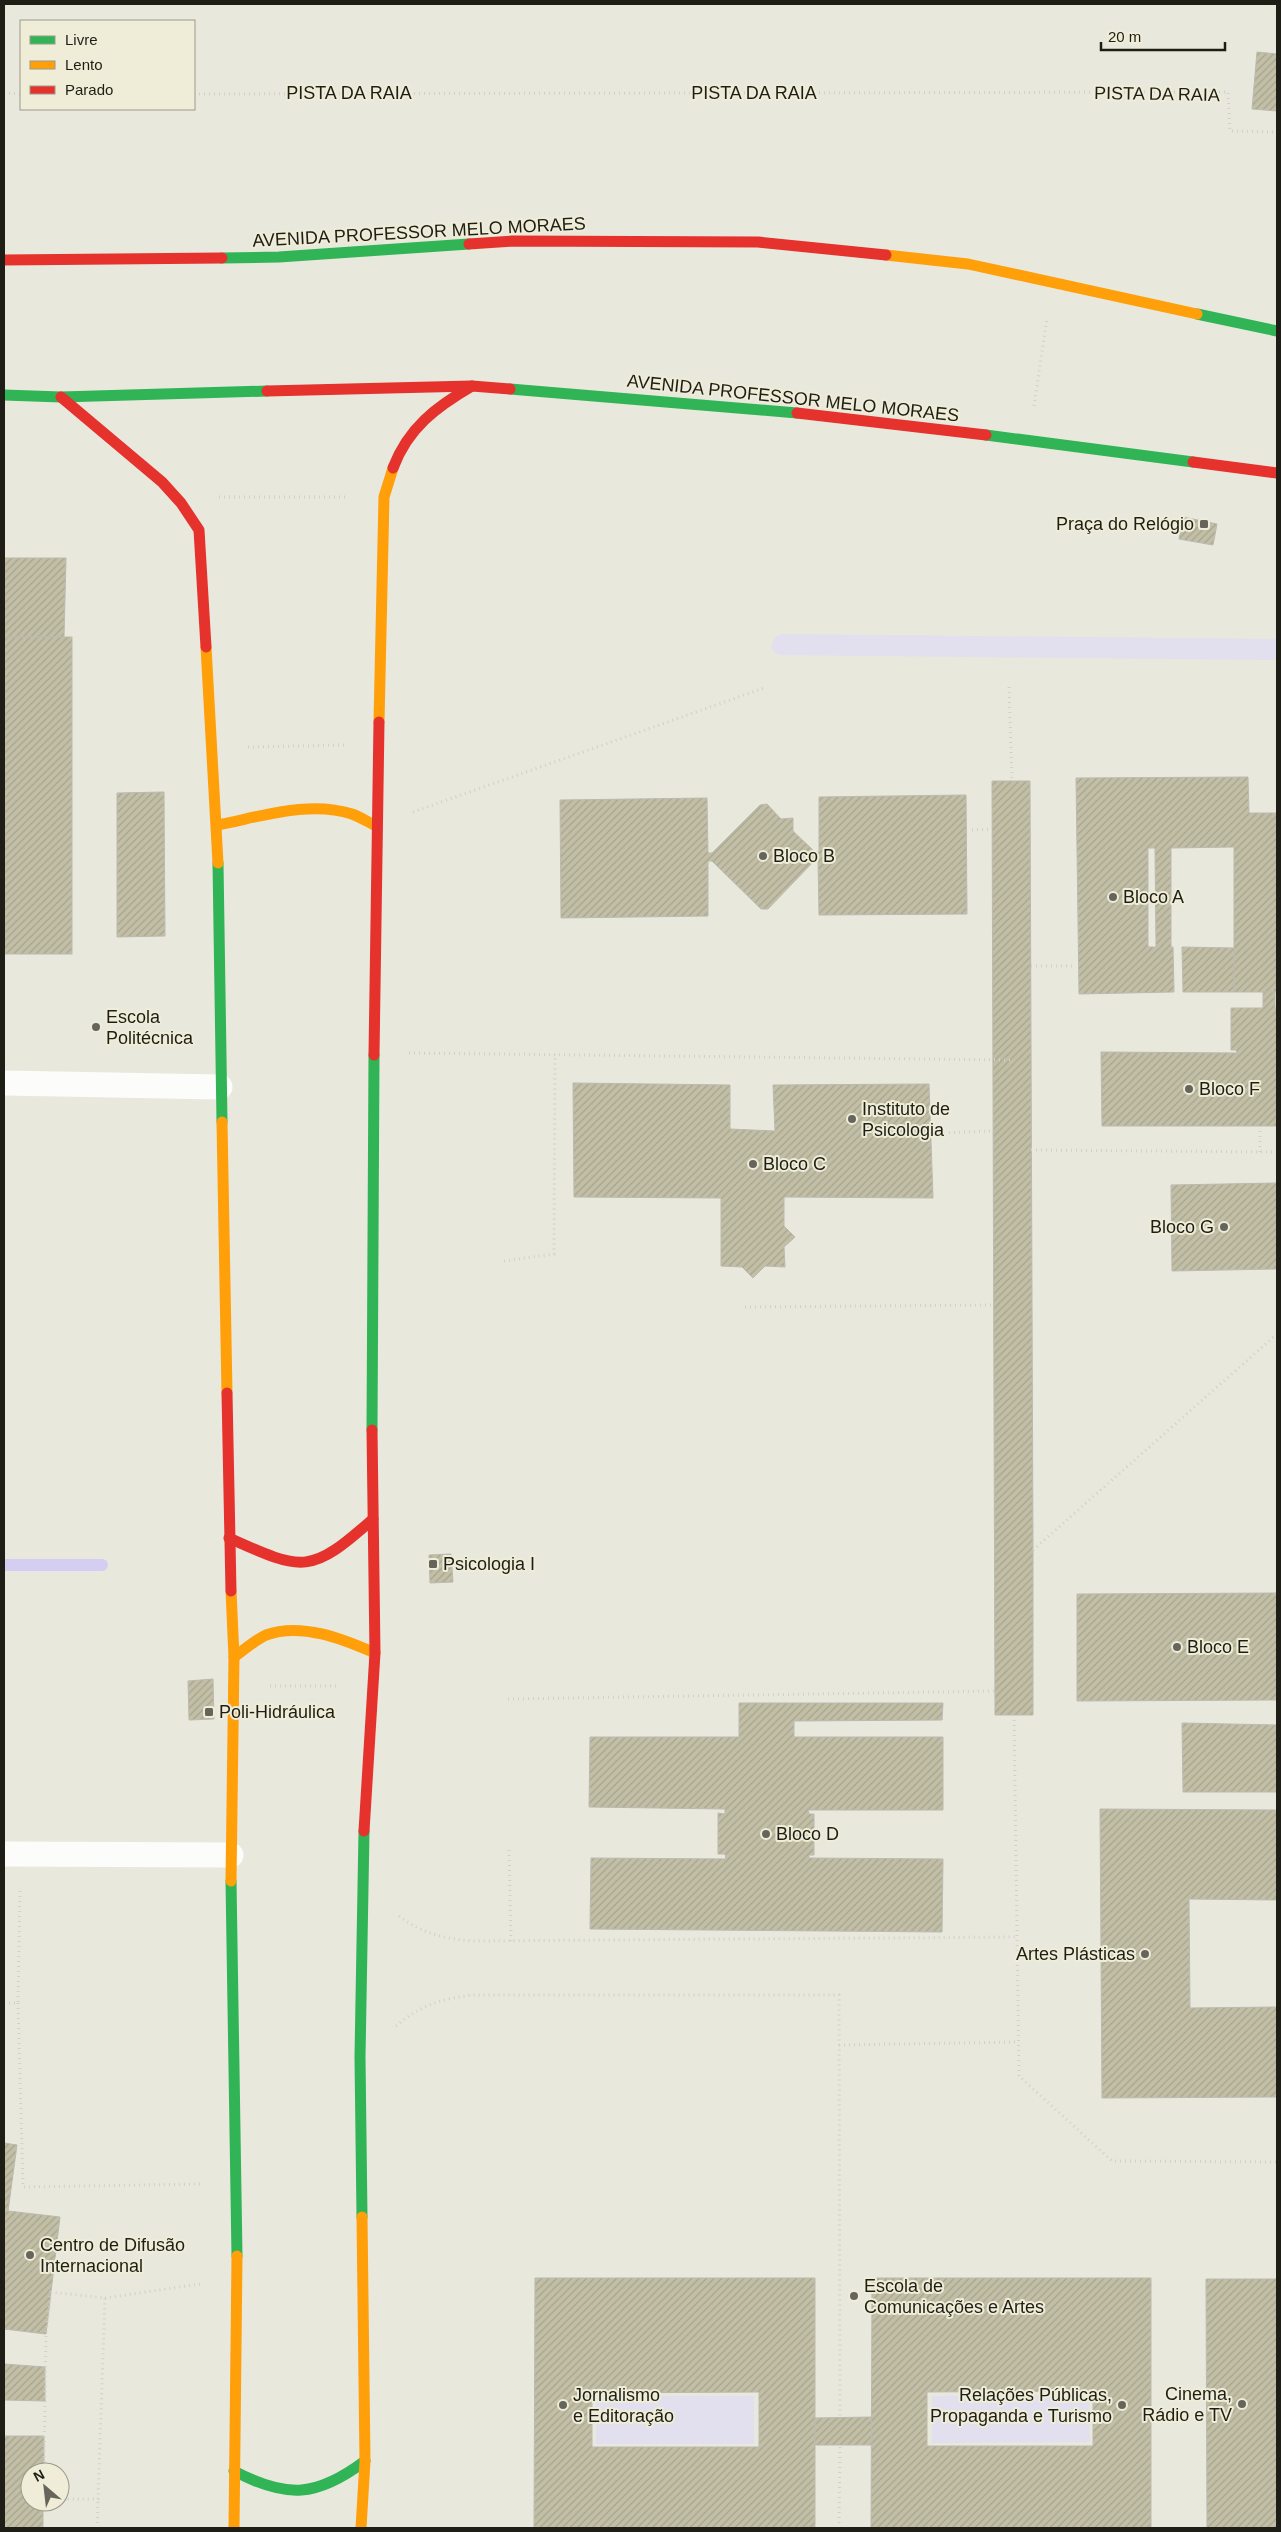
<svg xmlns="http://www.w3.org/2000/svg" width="1281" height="2532" font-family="Arial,sans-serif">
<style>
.garden{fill:#e2dfee}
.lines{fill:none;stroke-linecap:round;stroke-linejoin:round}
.stream{stroke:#d4cff2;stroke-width:12}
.building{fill:url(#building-hatch);stroke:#bbbab2;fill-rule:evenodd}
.path{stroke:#d0d0cd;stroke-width:3;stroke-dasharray:1 4;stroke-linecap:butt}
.lane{stroke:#fcfcfa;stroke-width:25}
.fast{stroke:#30b455;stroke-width:11}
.slow{stroke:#ff9f0a;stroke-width:11}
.jam{stroke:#e5322d;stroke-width:11}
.poi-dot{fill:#65655c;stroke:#efedd7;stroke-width:2}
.labels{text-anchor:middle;stroke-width:4;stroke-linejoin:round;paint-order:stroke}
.street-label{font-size:18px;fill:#1e1e16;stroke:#efedd7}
.poi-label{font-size:18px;fill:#1e1e16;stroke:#efedd7;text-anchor:start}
</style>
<defs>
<pattern id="building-hatch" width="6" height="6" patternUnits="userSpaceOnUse" patternTransform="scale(1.25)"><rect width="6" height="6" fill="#c2bfa6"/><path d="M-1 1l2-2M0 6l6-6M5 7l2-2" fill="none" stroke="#a6a48e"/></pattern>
</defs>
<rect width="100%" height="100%" fill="#e9e8dd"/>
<!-- garden -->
<g class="garden">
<path d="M781,634L1277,639V660L781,655L775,653L771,647L775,637Z"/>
<path d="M1089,2395L1090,2442L932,2443V2396Z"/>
<rect x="596" y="2396" width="158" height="48"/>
</g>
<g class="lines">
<!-- stream -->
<path class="stream" d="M4,1565H102"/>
</g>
<!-- building -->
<g class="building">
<path d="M1257,52L1277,54V111L1252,109Z"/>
<path d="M1183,517L1217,524L1213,545L1179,539Z"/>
<path d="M4,558H66L64,637H4Z"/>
<rect x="4" y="637" width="68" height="317"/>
<path d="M1248,777L1249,813H1277V992H1234V847L1171,848V947H1173L1174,992L1079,994L1076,778ZM1148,848H1155L1156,947H1148Z"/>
<path d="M992,781H1030L1033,1550V1715H995Z"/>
<path d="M164,792L165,936L117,937V793Z"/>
<path d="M966,795L967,914L819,915L818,859L815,860L768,909H761L712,861H708V916L561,918L560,800L707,798L708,853H712L760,805L767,804L781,819L793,818V831L815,852H819V797Z"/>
<path d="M1182,947L1234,948V992H1183Z"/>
<path d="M1263,992H1275V1008H1277V1126H1102L1101,1052L1237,1053L1236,1050H1231V1008H1263Z"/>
<path d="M573,1083L730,1085V1129L775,1131L773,1085L929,1084L933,1198L784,1197V1226L795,1237L784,1247L785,1267L765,1266L753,1278L742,1267L721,1266V1198L574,1197Z"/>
<path d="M1277,1183V1269L1172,1271L1171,1185Z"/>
<path d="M451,1554L453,1582L430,1583L429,1555Z"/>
<path d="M1277,1593V1700L1077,1701V1594Z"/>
<path d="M213,1679L214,1719L189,1720L188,1681Z"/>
<path d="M739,1703H943L942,1720L794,1721V1737H943V1810H808L809,1814H814V1855H809V1858L943,1859L942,1932L590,1929L591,1858L726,1859L725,1854H718V1813L725,1814V1809L589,1807L590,1737H739Z"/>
<path d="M1182,1723L1277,1725V1792H1183Z"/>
<path d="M1100,1809L1277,1810V1900L1189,1899L1190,2008L1277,2007V2097L1102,2098Z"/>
<path d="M4,2143L17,2145L8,2211L60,2217L46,2334L4,2329Z"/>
<path d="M535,2278H815V2528H534ZM759,2392V2447H592V2393Z"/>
<path d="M872,2278H1151V2528H871ZM1093,2391V2446H927V2392Z"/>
<path d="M1206,2279H1277V2528H1207Z"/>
<path d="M4,2364L45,2367V2401L4,2400Z"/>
<path d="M871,2417L872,2445H815V2418Z"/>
<path d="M4,2436H44V2472H30V2502H43V2528H4Z"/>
</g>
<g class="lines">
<!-- path -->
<g class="path">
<path d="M4,93L21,94"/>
<path d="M194,94L1228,92L1230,131L1277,132"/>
<path d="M1034,406L1047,318"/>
<path d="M219,497H348"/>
<path d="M1009,687L1012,781"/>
<path d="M248,747L345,745"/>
<path d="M413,812L764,688"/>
<path d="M972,830L992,829"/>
<path d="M1031,966H1072"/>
<path d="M409,1053L1012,1060"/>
<path d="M944,1133L993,1131"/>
<path d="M1031,1150L1277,1152"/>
<path d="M1260,1152V1131"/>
<path d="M504,1261L554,1254L555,1054"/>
<path d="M745,1307L993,1305"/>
<path d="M1033,1550L1277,1334"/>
<path d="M270,1686H336"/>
<path d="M508,1699L995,1691"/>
<path d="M1014,1715L1019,2076L1112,2161L1277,2162"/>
<path d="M509,1850L511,1941"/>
<path d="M399,1916C423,1934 445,1939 474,1941L1017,1937"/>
<path d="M4,2003H18L20,1888"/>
<path d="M18,2003L23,2187L201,2184"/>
<path d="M396,2026C421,2005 441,1999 472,1995H839L840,2417"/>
<path d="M839,2045L1019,2042"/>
<path d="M105,2298L200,2284"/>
<path d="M44,2472L46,2334L51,2292L105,2298L98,2499H60"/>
<path d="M97,2528L98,2499"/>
<path d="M839,2528L840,2445"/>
</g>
<!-- lane -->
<g class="lane">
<path d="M4,1083L220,1087"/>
<path d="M4,1854L231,1855"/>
</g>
<!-- fast -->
<g class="fast">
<path d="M222,258L279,257L469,244"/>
<path d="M1197,314L1277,331"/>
<path d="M510,389L797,413"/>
<path d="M4,395L61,397L267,391"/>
<path d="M986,435L1193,462"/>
<path d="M218,863L222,1122"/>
<path d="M372,1430L374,1055"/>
<path d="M231,1881L237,2256"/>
<path d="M362,2217L360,2057L364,1831"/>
<path d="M234,2471C287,2499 317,2497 365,2461"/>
</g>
<!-- slow -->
<g class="slow">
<path d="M886,255L968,264L1197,314"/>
<path d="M206,647L218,863"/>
<path d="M379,722L384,497L393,468"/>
<path d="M217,825C260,817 309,800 352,814C360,817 368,822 376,826"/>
<path d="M222,1122L227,1393"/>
<path d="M231,1591L234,1657L231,1881"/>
<path d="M234,1657C244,1650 255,1640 266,1635C301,1622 343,1639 375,1653"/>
<path d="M234,2528L237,2256"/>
<path d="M361,2528L365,2461L362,2217"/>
</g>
<!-- jam -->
<g class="jam">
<path d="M469,244L512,241L758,242L886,255"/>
<path d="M4,260L222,258"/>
<path d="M267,391L472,386L510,389"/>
<path d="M61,397L162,482L181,503L199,530L206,647"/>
<path d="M797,413L986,435"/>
<path d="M1193,462L1277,473"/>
<path d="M393,468C408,428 436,407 472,386"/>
<path d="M374,1055L379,722"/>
<path d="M227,1393L231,1591"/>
<path d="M229,1538C304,1572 311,1574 373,1519"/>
<path d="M364,1831L375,1653L372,1430"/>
</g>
</g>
<!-- markers -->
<g class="poi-dot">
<rect x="1199" y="519" width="10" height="10" rx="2.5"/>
<circle cx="763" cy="856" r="5"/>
<circle cx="1113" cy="897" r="5"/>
<circle cx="96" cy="1027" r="5"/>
<circle cx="1189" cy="1089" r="5"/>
<circle cx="852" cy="1119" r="5"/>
<circle cx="753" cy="1164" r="5"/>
<circle cx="1224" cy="1227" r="5"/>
<rect x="428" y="1559" width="10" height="10" rx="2.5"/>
<circle cx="1177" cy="1647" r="5"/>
<rect x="204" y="1707" width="10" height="10" rx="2.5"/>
<circle cx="766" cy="1834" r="5"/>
<circle cx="1145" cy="1954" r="5"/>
<circle cx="30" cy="2255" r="5"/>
<circle cx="854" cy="2296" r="5"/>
<circle cx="1242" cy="2404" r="5"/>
<circle cx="563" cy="2405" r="5"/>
<circle cx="1122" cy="2405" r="5"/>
</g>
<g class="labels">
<!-- street labels -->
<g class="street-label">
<text x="349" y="99">PISTA DA RAIA</text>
<text x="754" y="99">PISTA DA RAIA</text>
<text transform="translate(1157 94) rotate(1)" y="6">PISTA DA RAIA</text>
<text transform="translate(419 232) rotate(-3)" y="6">AVENIDA PROFESSOR MELO MORAES</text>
<text transform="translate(793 398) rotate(6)" y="6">AVENIDA PROFESSOR MELO MORAES</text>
</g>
<!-- poi labels -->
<g class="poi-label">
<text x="1194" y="530" text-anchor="end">Praça do Relógio</text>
<text x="773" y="862">Bloco B</text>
<text x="1123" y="903">Bloco A</text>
<text x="106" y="1023">Escola<tspan x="106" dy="21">Politécnica</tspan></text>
<text x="1199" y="1095">Bloco F</text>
<text x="862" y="1115">Instituto de<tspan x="862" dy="21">Psicologia</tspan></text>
<text x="763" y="1170">Bloco C</text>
<text x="1214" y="1233" text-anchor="end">Bloco G</text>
<text x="443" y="1570">Psicologia I</text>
<text x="1187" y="1653">Bloco E</text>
<text x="219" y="1718">Poli-Hidráulica</text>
<text x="776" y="1840">Bloco D</text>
<text x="1135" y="1960" text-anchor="end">Artes Plásticas</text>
<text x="40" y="2251">Centro de Difusão<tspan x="40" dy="21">Internacional</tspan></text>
<text x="864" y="2292">Escola de<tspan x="864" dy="21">Comunicações e Artes</tspan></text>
<text x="1232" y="2400" text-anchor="end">Cinema,<tspan x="1232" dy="21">Rádio e TV</tspan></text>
<text x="573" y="2401">Jornalismo<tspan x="573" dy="21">e Editoração</tspan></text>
<text x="1112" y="2401" text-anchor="end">Relações Públicas,<tspan x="1112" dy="21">Propaganda e Turismo</tspan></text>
</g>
</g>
<!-- border -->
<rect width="1281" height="2532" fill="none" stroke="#1e1e16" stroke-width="10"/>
<!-- legend -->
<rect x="20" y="20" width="175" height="90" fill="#efedd7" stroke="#9b9a8a"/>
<rect x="30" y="36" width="25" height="8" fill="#30b455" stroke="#9b9a8a"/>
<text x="65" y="45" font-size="15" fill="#1e1e16">Livre</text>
<rect x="30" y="61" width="25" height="8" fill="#ff9f0a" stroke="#9b9a8a"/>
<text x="65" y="70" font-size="15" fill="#1e1e16">Lento</text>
<rect x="30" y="86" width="25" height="8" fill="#e5322d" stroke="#9b9a8a"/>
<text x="65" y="95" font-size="15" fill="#1e1e16">Parado</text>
<!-- north arrow -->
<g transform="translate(45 2487) rotate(332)"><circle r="24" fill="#efedd7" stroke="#9b9a8a"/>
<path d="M0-4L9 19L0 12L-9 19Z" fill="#65655c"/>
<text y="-8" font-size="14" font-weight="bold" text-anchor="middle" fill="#1e1e16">N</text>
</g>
<!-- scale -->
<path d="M1101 42v8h124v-8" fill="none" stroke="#1e1e16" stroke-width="2.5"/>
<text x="1108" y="42" font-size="15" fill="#1e1e16" stroke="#efedd7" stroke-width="4" paint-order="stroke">20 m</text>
</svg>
